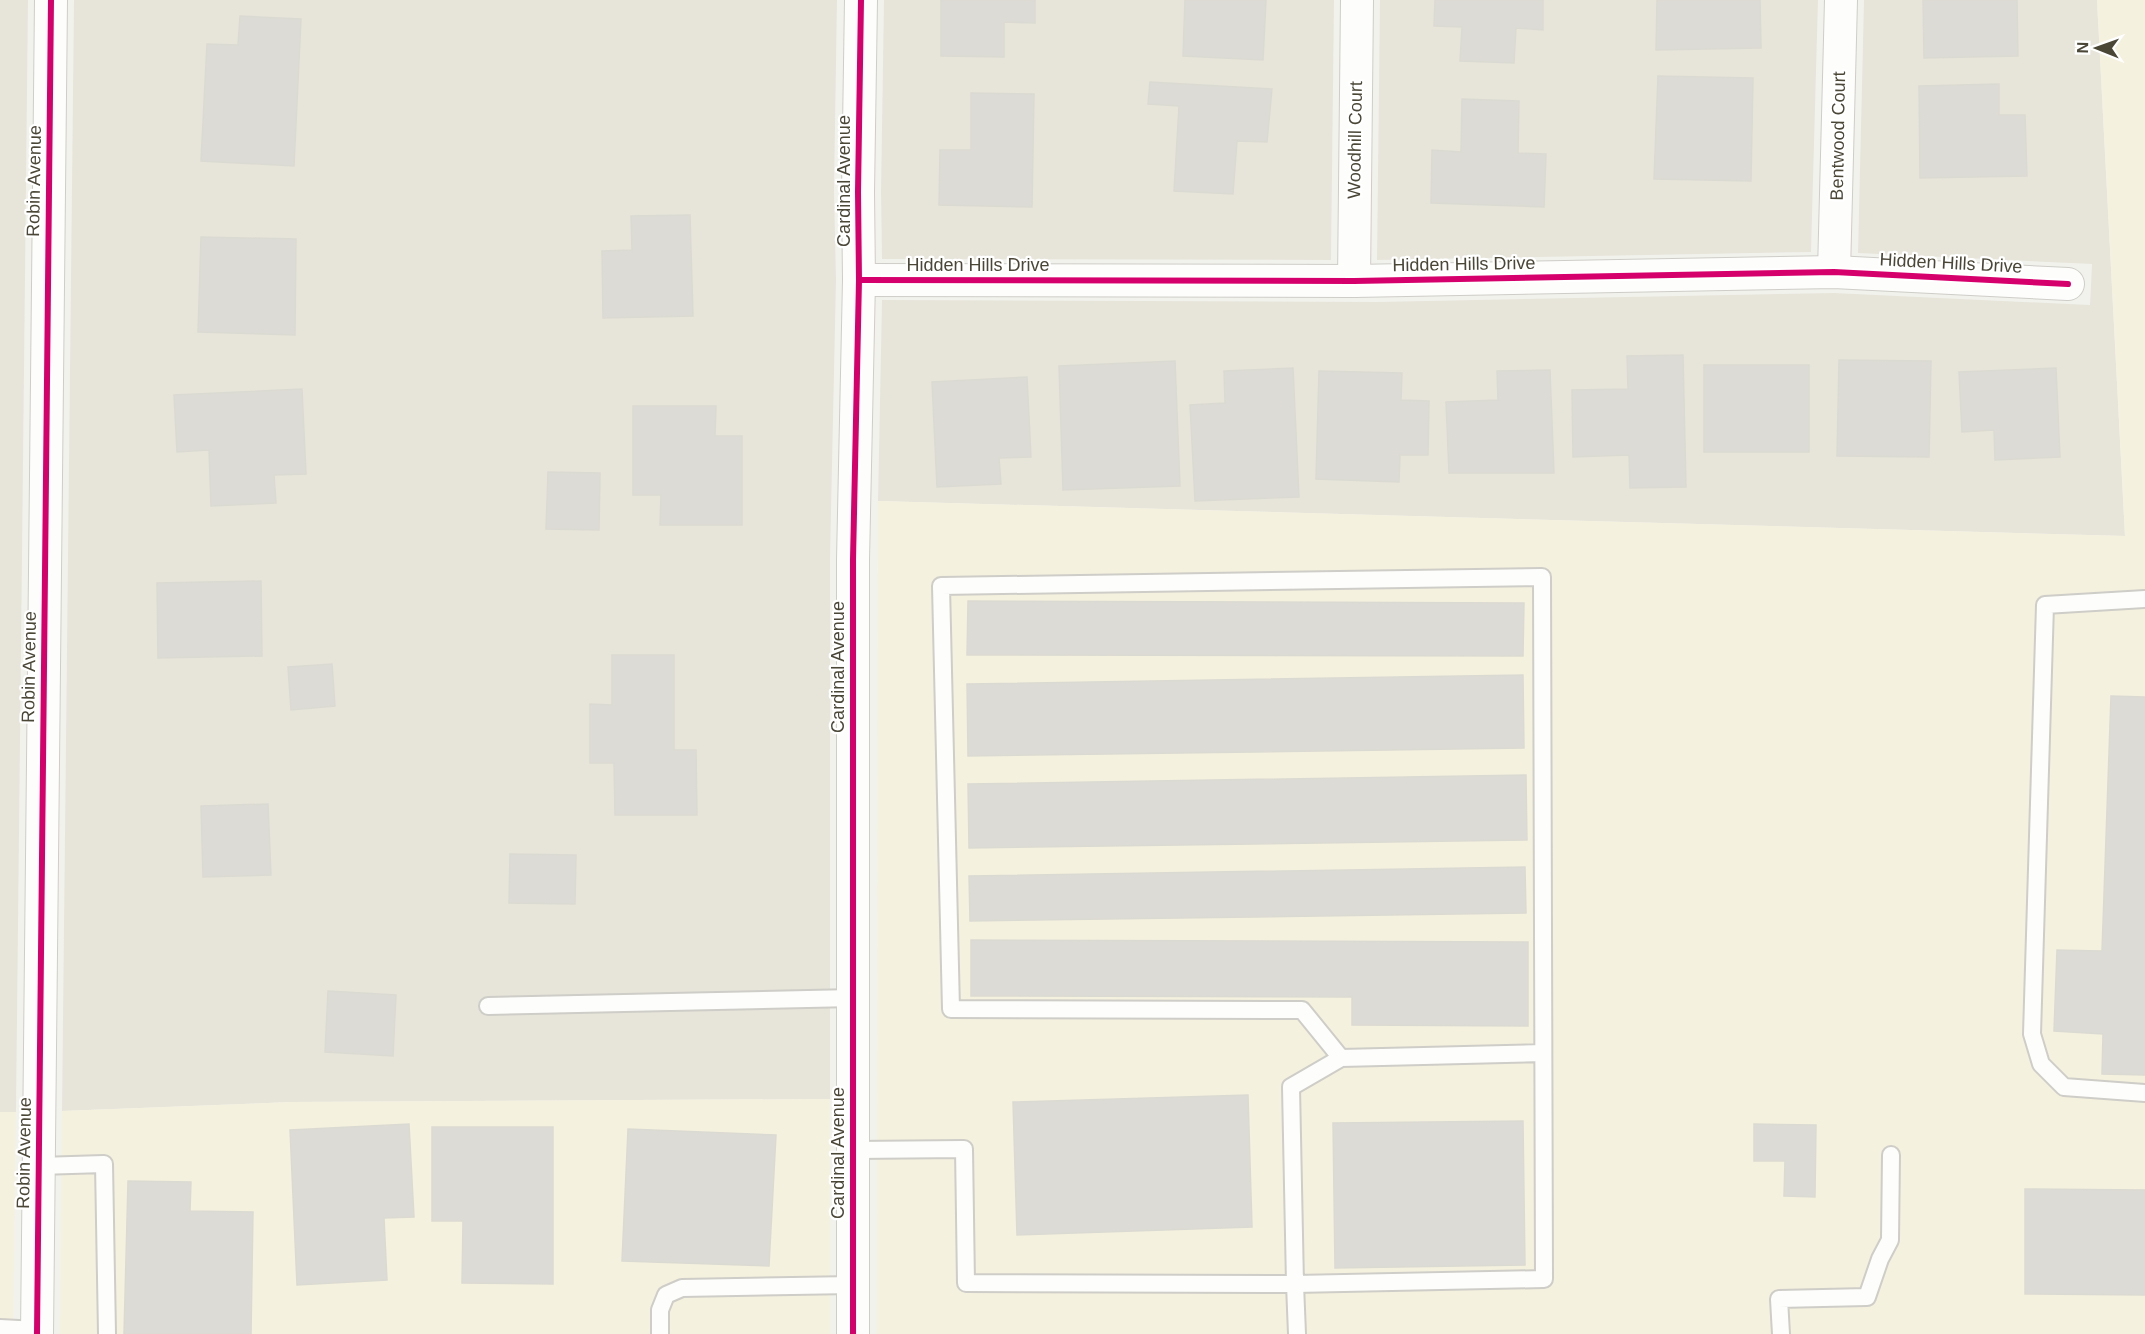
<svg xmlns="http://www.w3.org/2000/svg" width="2145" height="1334" font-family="Arial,sans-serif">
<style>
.residential{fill:#e7e5da}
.commercial{fill:#f5f1df}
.building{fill:#dcdbd5;stroke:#dbdad2;stroke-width:1.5}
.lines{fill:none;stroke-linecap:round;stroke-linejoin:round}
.service-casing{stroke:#cecdc7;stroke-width:20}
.minor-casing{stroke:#cecdc7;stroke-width:34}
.service{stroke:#fdfdfc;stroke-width:16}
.minor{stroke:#fdfdfc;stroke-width:32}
.cycleway-casing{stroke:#fff;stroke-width:10}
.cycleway{stroke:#d6006c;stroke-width:6}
.labels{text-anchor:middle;stroke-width:4.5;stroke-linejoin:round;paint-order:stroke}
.street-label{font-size:18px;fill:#4a4737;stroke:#fff}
</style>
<rect width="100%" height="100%" fill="#f2f2ed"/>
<!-- residential -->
<g class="residential">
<path d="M0,0H28L16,1112H0Z"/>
<path d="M74,0H837L834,191L836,280L830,559V1099L292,1102L62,1111Z"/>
<path d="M884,0H1334L1331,260L882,259L881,191Z"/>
<path d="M1380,0H1818L1811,252L1377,260Z"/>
<path d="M1864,0H2097L2125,536L878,501L882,300L1376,302L1834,293L2090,305L2092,264L1858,253Z"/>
</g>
<!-- commercial -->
<g class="commercial">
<path d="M2097,0H2145V1334H877L878,501L2125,536Z"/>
<path d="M830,1099V1334H60L62,1111L292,1102Z"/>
<path d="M0,1112H16L13,1334H0Z"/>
</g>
<!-- building -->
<g class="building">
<path d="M941,0H1035V23L1004,22V57L941,56Z"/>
<path d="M1185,0H1266L1263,60L1183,56Z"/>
<path d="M1435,0H1543V30L1516,28L1514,63L1460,61L1462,27L1434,26Z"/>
<path d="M1657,0H1760L1761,48L1656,50Z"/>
<path d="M1923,0H2017L2018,56L1924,58Z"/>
<path d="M240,16L301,19L294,166L201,161L207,44L238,45Z"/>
<path d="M1658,76L1753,78L1751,181L1654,179Z"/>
<path d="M1150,82L1272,89L1267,142L1237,141L1233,194L1174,191L1179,106L1148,104Z"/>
<path d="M1999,84V115H2025L2027,176L1920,178L1919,86Z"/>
<path d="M971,93L1034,94L1032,207L939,205L940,150H971Z"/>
<path d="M1462,99L1519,101L1518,153L1546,154L1544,207L1431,203L1432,150L1461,152Z"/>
<path d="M690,215L693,316L603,318L602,251L632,250L631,216Z"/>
<path d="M201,237L296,239L295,335L198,332Z"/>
<path d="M1683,355L1686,487L1630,488L1629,455L1573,457L1572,390L1628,389L1627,356Z"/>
<path d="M1839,360L1931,361L1929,457L1837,456Z"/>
<path d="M1175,361L1180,486L1063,490L1059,366Z"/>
<rect x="1704" y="365" width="105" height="87"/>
<path d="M1293,368L1299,497L1195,501L1190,405L1225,403L1224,371Z"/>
<path d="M2056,368L2060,457L1995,460L1994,430L1962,432L1959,372Z"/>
<path d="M1550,370L1554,473H1449L1446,402L1498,400L1497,371Z"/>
<path d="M1319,371L1402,373L1401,400L1429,401L1428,455H1400L1399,482L1316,479Z"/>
<path d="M1027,377L1031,457L999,458L1001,484L937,487L932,382Z"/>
<path d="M302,389L306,474L274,475L276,503L211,506L209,450L177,452L174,395Z"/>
<path d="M633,406H716L715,436H742V525H660L661,495H633Z"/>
<path d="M548,472L600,473L599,530L546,529Z"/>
<path d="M261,581L262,656L158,658L157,583Z"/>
<path d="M968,601L1524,603L1523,656L967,655Z"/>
<path d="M612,655H674V750H696L697,815H615L614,763H590V704L612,705Z"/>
<path d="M332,664L335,706L291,710L288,667Z"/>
<path d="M1523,675L1524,748L968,756L967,684Z"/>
<path d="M2111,696L2145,697V1075L2102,1074L2103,1034L2054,1031L2057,950L2102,951Z"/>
<path d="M1526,775L1527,840L969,848L968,784Z"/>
<path d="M268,804L271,875L203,877L201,806Z"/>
<path d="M510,854L576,855L575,904L509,903Z"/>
<path d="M1525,867L1526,913L970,921L969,876Z"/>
<path d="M971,940L1528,942V1026L1352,1025V997L971,996Z"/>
<path d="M328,991L396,995L393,1056L325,1052Z"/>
<path d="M1248,1095L1252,1227L1017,1235L1013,1102Z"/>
<path d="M1523,1121L1525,1265L1335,1268L1333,1123Z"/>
<path d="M409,1124L414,1217L384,1218L387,1280L297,1285L290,1130Z"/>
<path d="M1754,1124L1816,1125L1815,1197L1784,1196L1785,1161H1754Z"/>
<path d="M432,1127H553V1284L462,1283L463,1221H432Z"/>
<path d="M628,1129L776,1135L769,1266L622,1261Z"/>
<path d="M128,1181L191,1182L190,1211L253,1212L251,1334H124Z"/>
<path d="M2025,1189L2145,1190V1295L2025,1294Z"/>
</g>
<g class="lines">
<defs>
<g id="service">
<path d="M2145,599L2045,605L2032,1034L2041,1064L2064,1087L2145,1093"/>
<path d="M488,1006L854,998"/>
<path d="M1341,1058L1302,1010L951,1009L941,586L1542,577L1544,1279L1295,1284L1291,1087L1341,1058L1543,1053"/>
<path d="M854,1150L964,1149L966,1283L1295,1284L1297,1334"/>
<path d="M39,1166L104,1164L107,1334"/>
<path d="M0,1328L37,1330"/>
<path d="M660,1334V1310L666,1295L682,1288L853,1285"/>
<path d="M1781,1334L1779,1299L1867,1297L1880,1259L1890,1240L1891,1155"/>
</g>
<g id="minor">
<path d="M1834,272L1841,0"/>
<path d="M859,280L1354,281L1834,272L2068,284"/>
<path d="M1354,281L1357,0"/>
<path d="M37,1334L51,0"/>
<path d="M853,1334V560L859,280L858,192L861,0"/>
</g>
</defs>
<!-- service casing -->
<use href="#service" class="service-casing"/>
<!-- minor casing -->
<use href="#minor" class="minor-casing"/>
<!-- service -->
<use href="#service" class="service"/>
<!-- minor -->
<use href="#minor" class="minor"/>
<defs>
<g id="cycleway">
<path d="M859,280L1354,281L1834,272L2068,284"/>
<path d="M37,1334L51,0"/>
<path d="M853,1334V560L859,280L858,192L861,0"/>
</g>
</defs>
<!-- cycleway casing -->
<use href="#cycleway" class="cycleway-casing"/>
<!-- cycleway -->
<use href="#cycleway" class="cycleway"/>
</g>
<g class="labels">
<!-- street labels -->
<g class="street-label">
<text transform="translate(1838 136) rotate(-89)" y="6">Bentwood Court</text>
<text transform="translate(1355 140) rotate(-89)" y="6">Woodhill Court</text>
<text transform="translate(34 181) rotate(-89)" y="6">Robin Avenue</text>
<text transform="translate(844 181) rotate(-90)" y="6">Cardinal Avenue</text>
<text transform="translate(1951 263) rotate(3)" y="6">Hidden Hills Drive</text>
<text transform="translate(1464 264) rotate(-1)" y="6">Hidden Hills Drive</text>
<text x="978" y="271">Hidden Hills Drive</text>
<text transform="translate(29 667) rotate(-89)" y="6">Robin Avenue</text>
<text transform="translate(838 667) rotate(-90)" y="6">Cardinal Avenue</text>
<text transform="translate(24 1153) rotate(-89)" y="6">Robin Avenue</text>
<text transform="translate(838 1153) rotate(-90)" y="6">Cardinal Avenue</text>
</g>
</g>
<!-- north arrow -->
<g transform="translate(2097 48) rotate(271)" stroke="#ffffff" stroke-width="4.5" paint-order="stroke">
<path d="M0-4.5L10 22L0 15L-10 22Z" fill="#4a4737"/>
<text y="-9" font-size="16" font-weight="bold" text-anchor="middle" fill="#4a4737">N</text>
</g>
</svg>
